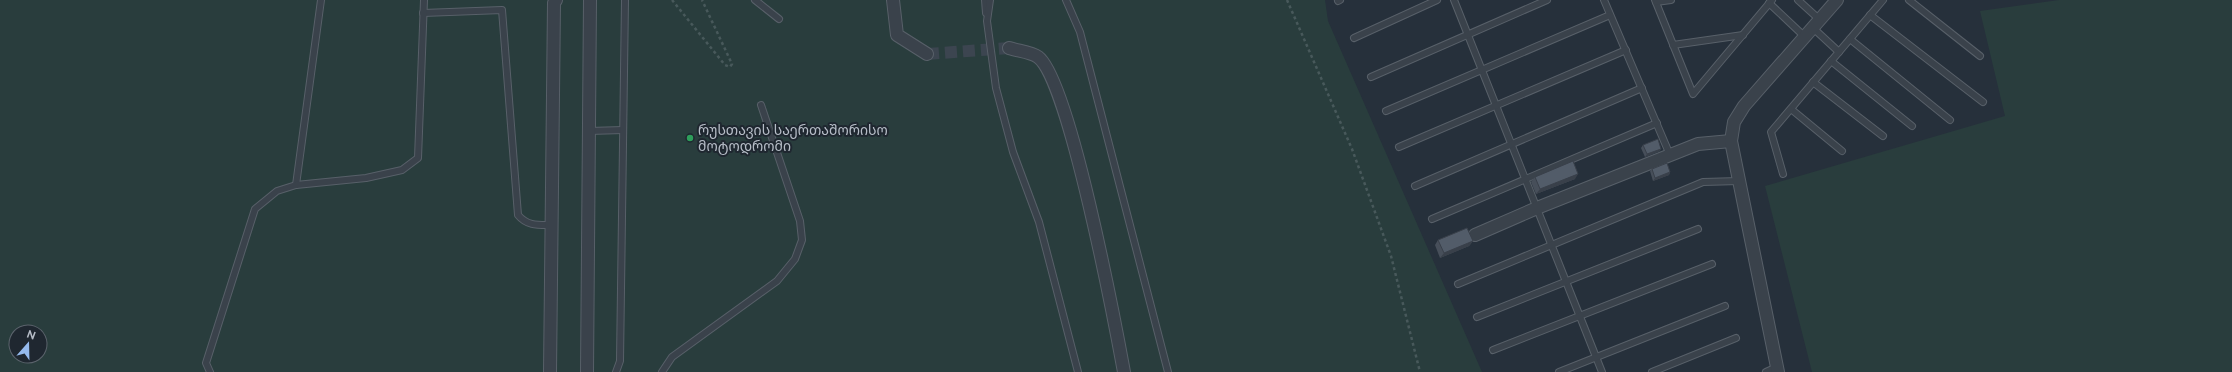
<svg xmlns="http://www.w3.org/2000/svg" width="2232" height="372" font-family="Raleway,'Noto Sans Georgian',sans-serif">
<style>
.green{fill:#293d3d;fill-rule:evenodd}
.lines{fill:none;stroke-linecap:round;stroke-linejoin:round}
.minor-tunnel{stroke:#3c4550;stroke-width:12;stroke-dasharray:12 6;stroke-linecap:butt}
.service-casing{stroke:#586069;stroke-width:8}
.minor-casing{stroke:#586069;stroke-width:14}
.path{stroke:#48595b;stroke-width:2.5;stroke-dasharray:3 3;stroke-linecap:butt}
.service{stroke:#3a424b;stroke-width:6}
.minor{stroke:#3a424b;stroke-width:12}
.wall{fill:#474f5a}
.shaded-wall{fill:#39404a}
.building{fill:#525c69;stroke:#39404a}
.leisure-dot{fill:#2e9e5b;stroke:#1f2730;stroke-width:1.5}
.labels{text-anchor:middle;stroke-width:4;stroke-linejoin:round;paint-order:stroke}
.poi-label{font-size:14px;fill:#b6bdc7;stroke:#1f2730;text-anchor:start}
</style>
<rect width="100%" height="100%" fill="#26303b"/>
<!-- green -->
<g class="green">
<path d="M0,0H1325L1328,21L1482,372H0ZM16,332H40V356H16Z"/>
<path d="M2059,0H2232V372H1812L1765,186L2005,116L1980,11Z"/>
</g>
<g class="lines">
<!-- minor-tunnel -->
<path class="minor-tunnel" d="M927,54L1009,48"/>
<defs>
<g id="service">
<path d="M755,0L779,19"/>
<path d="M985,0L986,13"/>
<path d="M990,0L987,21L996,88L1013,152L1039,222L1078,372"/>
<path d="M1066,0L1080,32L1168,372"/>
<path d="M1454,0L1602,372"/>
<path d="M1604,0L1670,155"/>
<path d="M1655,0L1693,94L1772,0"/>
<path d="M1798,0L1820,20"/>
<path d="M1909,0L1980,56"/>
<path d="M1338,1L1340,0"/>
<path d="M1656,2L1671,0"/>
<path d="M1769,3L1804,36"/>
<path d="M423,13L502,10L518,215C527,226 538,225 551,225"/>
<path d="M1870,15L1983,102"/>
<path d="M1812,27L1839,52"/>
<path d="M1354,38L1437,0"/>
<path d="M1850,39L1950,120"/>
<path d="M1673,45L1743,35"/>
<path d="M1831,61L1912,126"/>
<path d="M1371,77L1547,0"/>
<path d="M1813,82L1883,136"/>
<path d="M1791,109L1842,151"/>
<path d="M1386,111L1610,15"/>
<path d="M589,131L623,130"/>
<path d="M1399,147L1626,50"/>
<path d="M1783,174L1771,132L1883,0"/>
<path d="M296,185L321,0"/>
<path d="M1415,186L1642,88"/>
<path d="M1432,219L1657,123"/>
<path d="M1458,284L1703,182L1739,181"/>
<path d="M1477,317L1698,229"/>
<path d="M1493,350L1712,264"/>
<path d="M210,372L206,363L255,209L277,191L296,185L366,178L402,170L418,158L424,0"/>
<path d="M616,372L620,361L625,0"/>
<path d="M662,372L672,357L777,281L795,259L802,240L800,221L761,105"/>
<path d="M1559,372L1725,306"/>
<path d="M1652,372L1736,338"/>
<path d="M1766,372L1777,367"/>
</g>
<g id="minor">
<path d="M893,0L897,35L927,54"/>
<path d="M1009,48C1018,51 1031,52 1038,57C1069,79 1115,323 1124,372"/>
<path d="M1475,235L1537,208L1698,144L1731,141"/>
<path d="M550,372L554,3L556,0"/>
<path d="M587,372L590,0"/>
<path d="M1778,372L1731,141L1734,122L1744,106L1837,0"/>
</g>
</defs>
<!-- service casing -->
<use href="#service" class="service-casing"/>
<!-- minor casing -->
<use href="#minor" class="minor-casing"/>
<!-- path -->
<g class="path">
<path d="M672,0L725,65L730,67L732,64L702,0"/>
<path d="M1287,0L1352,149L1391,256L1420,372"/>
</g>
<!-- service -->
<use href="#service" class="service"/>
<!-- minor -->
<use href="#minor" class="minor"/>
</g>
<!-- wall -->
<g class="wall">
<path d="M1643,145L1660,151L1645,157L1641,148Z"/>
<path d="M1652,169L1670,172L1669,175L1653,181L1650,171Z"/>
<path d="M1535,177L1575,179L1536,194L1531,182Z"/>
<path d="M1438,240L1473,241L1469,246L1440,258L1435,245Z"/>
</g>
<!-- shaded-wall -->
<g class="shaded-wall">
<path d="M1661,149L1660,151L1645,157L1647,154Z"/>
<path d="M1670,172L1669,175L1653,181L1655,178Z"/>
<path d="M1578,174L1575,179L1536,194L1540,189Z"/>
<path d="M1473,241L1469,246L1440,258L1444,253Z"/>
</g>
<!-- building -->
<g class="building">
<path d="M1658,139L1661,149L1647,154L1643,145Z"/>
<path d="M1573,161L1578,174L1540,189L1535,177Z"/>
<path d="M1667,163L1670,172L1655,178L1652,169Z"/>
<path d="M1467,228L1473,241L1444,253L1438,240Z"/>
</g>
<!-- markers -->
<circle class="leisure-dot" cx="690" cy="138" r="4"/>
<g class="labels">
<!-- poi labels -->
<g class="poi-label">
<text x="698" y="135">რუსთავის საერთაშორისო<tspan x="698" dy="16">მოტოდრომი</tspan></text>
</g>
</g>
<!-- north arrow -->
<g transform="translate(28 344) rotate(20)"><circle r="19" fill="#1f2730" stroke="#5b636c"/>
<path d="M0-3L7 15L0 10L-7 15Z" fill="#95baed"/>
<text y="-6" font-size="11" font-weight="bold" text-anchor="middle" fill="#b6bdc7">N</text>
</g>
</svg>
